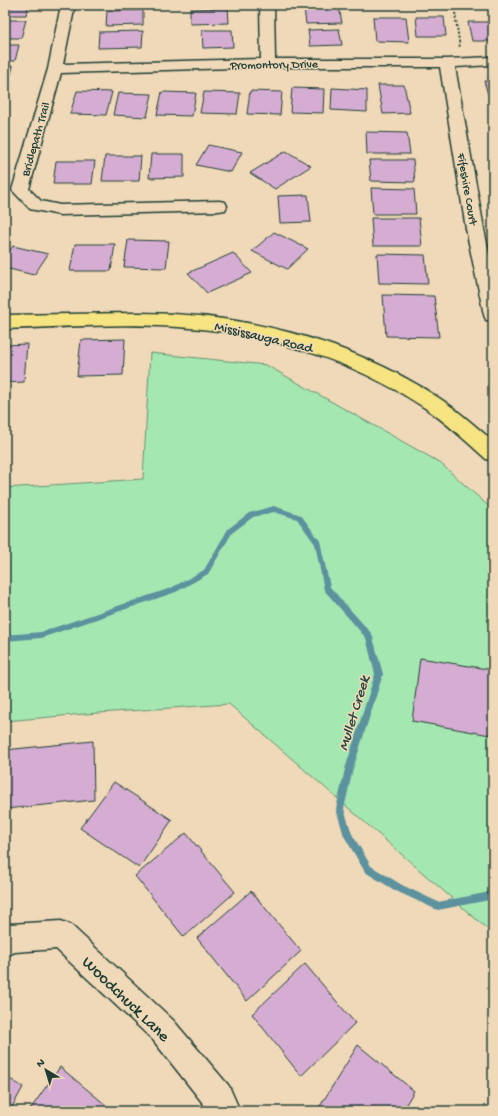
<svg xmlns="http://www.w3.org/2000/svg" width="498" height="1116" font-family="'Gochi Hand',sans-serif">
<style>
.green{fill:#a5e7b1;stroke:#629272}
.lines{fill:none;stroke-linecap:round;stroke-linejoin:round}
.stream{fill:#5c929e;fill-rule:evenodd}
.building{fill:#d5add3;stroke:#1f3d34}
.minor-casing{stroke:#1f3d34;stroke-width:3}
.major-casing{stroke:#1f3d34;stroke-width:3}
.path{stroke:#1f3d34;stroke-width:2;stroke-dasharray:2 2;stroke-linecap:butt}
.minor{fill:#efd9b8;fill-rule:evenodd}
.major{fill:#f6e381;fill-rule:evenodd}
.labels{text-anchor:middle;stroke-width:3;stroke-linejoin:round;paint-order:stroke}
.far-street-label{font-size:12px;fill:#1f3d34;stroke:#efd9b8}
.street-label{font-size:14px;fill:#1f3d34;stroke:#efd9b8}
.water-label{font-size:15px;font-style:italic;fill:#294b46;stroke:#efd9b8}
.near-street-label{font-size:17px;fill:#1f3d34;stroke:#efd9b8}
</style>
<rect width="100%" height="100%" fill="#efd9b8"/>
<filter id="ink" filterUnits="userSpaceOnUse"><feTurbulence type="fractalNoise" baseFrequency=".025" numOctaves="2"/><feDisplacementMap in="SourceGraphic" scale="8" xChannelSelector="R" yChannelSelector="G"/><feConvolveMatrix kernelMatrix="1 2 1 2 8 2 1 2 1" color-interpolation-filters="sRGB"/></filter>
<g filter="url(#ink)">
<!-- green -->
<path class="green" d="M150,353L266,365L439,462L493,510V934L229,704L84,714L5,721V488L143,479Z"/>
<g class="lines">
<!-- stream -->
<path class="stream" d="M274,506L301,515L320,541L330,587L372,634L383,674L353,769L344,809L352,834L371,866L402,885L438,902L485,893L493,889V898L489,900L438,910L435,909L396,891L365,872L344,836L336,809L345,769L375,674L366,638L324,590L315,544L297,519L274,512L253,517L232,533L208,574L176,592L41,638L5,641V635L41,632L171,588L204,570L228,529L249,513Z"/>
</g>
<!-- building -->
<g class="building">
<path d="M5,5H29L26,15H5Z"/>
<path d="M339,7L342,23L306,24L304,8Z"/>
<path d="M228,8L229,23L190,24V9Z"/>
<path d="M143,10V25L106,26L107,11Z"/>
<path d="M373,17H406L409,42L375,41Z"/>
<path d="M416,17H444L446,36H418Z"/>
<path d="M5,20H26L21,38H5Z"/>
<path d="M468,22H493V41H472Z"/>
<path d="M339,29L342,45L310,46L308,30Z"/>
<path d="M202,30H232L233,47L203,48Z"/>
<path d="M143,31L142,47L98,48L99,32Z"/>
<path d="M5,45H19L15,61H5Z"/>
<path d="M5,66H13L9,83H5Z"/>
<path d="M484,81H493V104H491Z"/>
<path d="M378,85H404L410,113L383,114Z"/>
<path d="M292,88L324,89L323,113L290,112Z"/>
<path d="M332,88L367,90V112L331,110Z"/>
<path d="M77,91L112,92L106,115L70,114Z"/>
<path d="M250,91L282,92L280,115L247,114Z"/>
<path d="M162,92L196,93L192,116L157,115Z"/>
<path d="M204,92L240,93L237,114L200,113Z"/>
<path d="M118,93L152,94L147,117L113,115Z"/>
<path d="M366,132L407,133L410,154H367Z"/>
<path d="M208,145L242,152L231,172L196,165Z"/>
<path d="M286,151L311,166L275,189L250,173Z"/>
<path d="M151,154H184V177L149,178Z"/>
<path d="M105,156H141L139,181H102Z"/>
<path d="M369,160H413L415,182L371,181Z"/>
<path d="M56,161H95L92,184H53Z"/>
<path d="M371,188L414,189L416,214H373Z"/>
<path d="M308,195L311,222L280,223L278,196Z"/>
<path d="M371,218H419L422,246H373Z"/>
<path d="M274,232L308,249L287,269L252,251Z"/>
<path d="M128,240L169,241L166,268L124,267Z"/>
<path d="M75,244H115L111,271H70Z"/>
<path d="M13,246L48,254L34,275L5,268V257Z"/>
<path d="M233,253L252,273L207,293L188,273Z"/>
<path d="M377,254L425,255L428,284L379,283Z"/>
<path d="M383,295L434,296L439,337L386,336Z"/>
<path d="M125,339L123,375L77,376L81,340Z"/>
<path d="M27,344L24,382L5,383V345Z"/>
<path d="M420,658L493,670L490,735L412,721Z"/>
<path d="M93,741L94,800L5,809V750Z"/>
<path d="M114,782L172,820L139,868L80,828Z"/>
<path d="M186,833L235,892L184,937L135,876Z"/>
<path d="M251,891L301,951L247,1001L197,938Z"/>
<path d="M305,964L355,1023L301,1076L252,1014Z"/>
<path d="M358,1045L414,1091L402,1111H317Z"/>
<path d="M60,1067L113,1111H29Z"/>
<path d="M5,1076L23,1087L10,1111H5Z"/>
</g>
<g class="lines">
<defs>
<g id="minor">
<path d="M61,5H75L63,64L261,59L260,5H274L275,59H447L493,57V65L455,67L484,229L493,273V321L486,320L484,315L466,229L440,67H268L61,73L29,189L41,201L60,205L219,201L225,202L227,206L225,210L219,211L60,215L30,209L12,190L48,69Z"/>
<path d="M61,921L71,925L173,1020L229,1086L240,1111H209L153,1040L56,949L15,952L5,956V926L10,924Z"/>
</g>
<path id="major" d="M133,313C239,312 349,339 439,398C458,410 475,426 493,441V461L486,459C466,441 447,423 425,408C353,360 265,332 178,327C121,323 62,327 5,329V315Z"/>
</defs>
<!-- minor casing -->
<use href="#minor" class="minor-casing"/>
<!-- major casing -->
<use href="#major" class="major-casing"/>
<!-- path -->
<path class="path" d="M454,5L460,48"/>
<!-- minor -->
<use href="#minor" class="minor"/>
<!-- major -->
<use href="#major" class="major"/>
</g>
</g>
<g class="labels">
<!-- far-street labels -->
<g class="far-street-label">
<text transform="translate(274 64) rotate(-1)" y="4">Promontory Drive</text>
<text transform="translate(35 139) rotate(-74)" y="4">Bridlepath Trail</text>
<text transform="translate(468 189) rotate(80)" y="4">Fifeshire Court</text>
</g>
<!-- street labels -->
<g class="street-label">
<text transform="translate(264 336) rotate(13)" y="5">Mississauga Road</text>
</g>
<!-- water labels -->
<g class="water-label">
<text transform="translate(353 713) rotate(-73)" y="5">Mullet Creek</text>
</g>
<!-- near-street labels -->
<g class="near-street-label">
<text transform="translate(127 998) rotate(44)" y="6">Woodchuck Lane</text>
</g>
</g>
<!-- margin -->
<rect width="498" height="1116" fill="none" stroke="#efd9b8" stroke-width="20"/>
<rect x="10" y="10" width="478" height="1096" fill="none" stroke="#1f3d34" stroke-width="1.5" filter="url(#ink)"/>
<!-- north arrow -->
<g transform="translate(46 1070) rotate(322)" stroke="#efd9b8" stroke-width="3" paint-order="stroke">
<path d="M0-3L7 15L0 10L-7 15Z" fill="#1f3d34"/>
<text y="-6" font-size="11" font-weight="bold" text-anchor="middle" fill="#1f3d34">N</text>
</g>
</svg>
